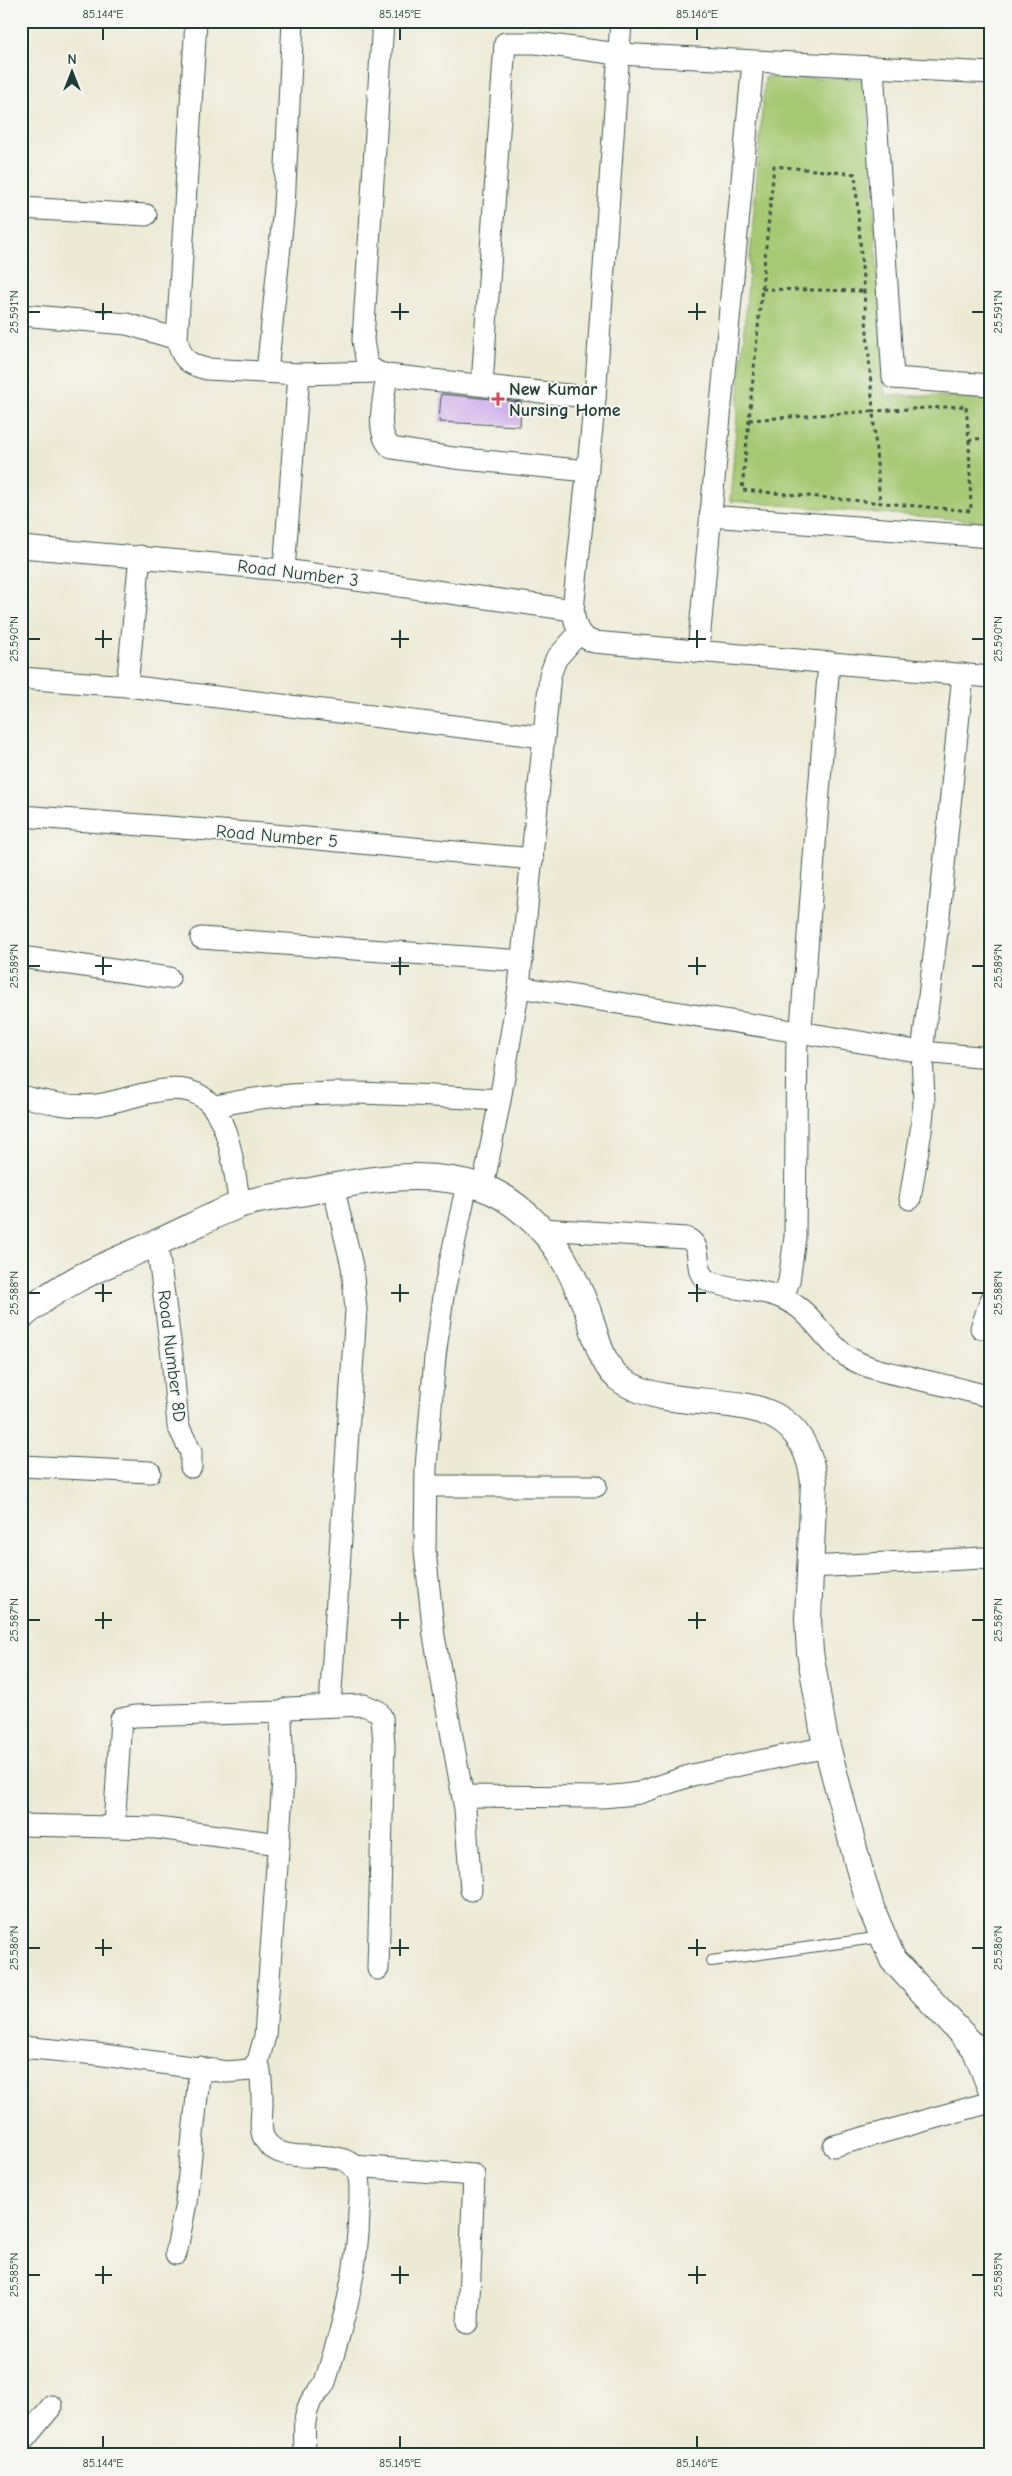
<svg xmlns="http://www.w3.org/2000/svg" width="1012" height="2476" font-family="'Comic Neue',sans-serif">
<style>
.green{fill:#a4c972;stroke:#628353}
.building{fill:#cda6ea}
.lines{fill:none;stroke-linecap:round;stroke-linejoin:round}
.service-casing{stroke:#3e574c;stroke-width:12}
.minor-casing{stroke:#3e574c;stroke-width:23}
.tertiary-casing{stroke:#3e574c;stroke-width:28}
.path{stroke:#3e574c;stroke-width:3;stroke-dasharray:4 4;stroke-linecap:butt}
.service{stroke:#fff;stroke-width:10}
.minor{stroke:#fff;stroke-width:21}
.tertiary{stroke:#fff;stroke-width:26}
.ticks{fill:none;stroke:#1f3d34;stroke-width:2}
.poi-dot{fill:#d1495b;stroke:#f6f6f2;stroke-width:2}
.labels{text-anchor:middle;stroke-width:4;stroke-linejoin:round;paint-order:stroke}
.poi-label{font-size:18px;font-weight:bold;fill:#1f3d34;stroke:#f6f6f2;text-anchor:start}
.street-label{font-size:18px;fill:#1f3d34;stroke:#f6f6f2}
.neatline{fill:none;stroke:#1f3d34;stroke-width:2}
.ticks-label{font-size:12px;text-anchor:middle;fill:#1f3d34}
</style>
<rect width="100%" height="100%" fill="#f6f6f2"/>
<filter id="ink" filterUnits="userSpaceOnUse"><feTurbulence type="fractalNoise" baseFrequency=".02" numOctaves="2"/><feDisplacementMap in="SourceGraphic" scale="10" xChannelSelector="R" yChannelSelector="G"/><feConvolveMatrix kernelMatrix="1 2 1 2 8 2 1 2 1" color-interpolation-filters="sRGB"/></filter>
<filter id="wash" filterUnits="userSpaceOnUse"><feTurbulence type="fractalNoise" baseFrequency=".0096" numOctaves="4" result="noise"/><feDisplacementMap in="SourceGraphic" scale="20" xChannelSelector="R" yChannelSelector="G"/><feGaussianBlur stdDeviation="1.12" result="paint"/><feColorMatrix in="noise" values="0 0 0 0 0 0 0 0 0 0 0 0 0 0 0 0 0 1.4 0 .05"/><feComposite in="paint" operator="in"/></filter>
<g filter="url(#wash)">
<rect width="100%" height="100%" fill="#edead4"/>
<!-- green -->
<path class="green" d="M765,77L866,79L885,395L991,398V522L730,501Z"/>
<g id="blocks">
<!-- building -->
<path class="building" d="M441,394L521,402L520,426L439,422Z"/>
</g>
</g>
<g filter="url(#ink)">
<use href="#blocks" fill-opacity="0" stroke="#3e574c" stroke-width="1"/>
<g class="lines">
<defs>
<path id="service" d="M711,1961L882,1937"/>
<g id="minor">
<path d="M196,21L177,339C181,358 188,365 207,369L299,374L377,372"/>
<path d="M383,21L363,340L367,365L377,372L387,375L595,398"/>
<path d="M621,21L595,398L573,610C575,626 578,637 594,642L991,677"/>
<path d="M873,68L893,378L991,385"/>
<path d="M21,208L146,215"/>
<path d="M21,315L127,324L177,339"/>
<path d="M267,372L284,207L293,21"/>
<path d="M387,375C385,395 373,434 392,448L454,458L588,471"/>
<path d="M482,385L505,43H536L618,54L991,73"/>
<path d="M710,516L991,537"/>
<path d="M21,547L284,570L573,610"/>
<path d="M284,570L299,374"/>
<path d="M698,652L753,62"/>
<path d="M21,678L127,686L544,737"/>
<path d="M127,686L140,556"/>
<path d="M21,816L263,834L533,859"/>
<path d="M201,938L522,961"/>
<path d="M21,957L169,978"/>
<path d="M519,987L922,1052L991,1058"/>
<path d="M21,1096C46,1102 70,1108 97,1105C132,1101 184,1071 212,1106C232,1132 234,1173 240,1205"/>
<path d="M213,1107C306,1084 406,1095 500,1100"/>
<path d="M467,1184L443,1296L435,1357L426,1467L425,1551L434,1636L465,1809L471,1890"/>
<path d="M483,1187L500,1100L519,987L550,675L556,659L579,633"/>
<path d="M910,1199L921,1131L924,1102L922,1052L939,916L963,674"/>
<path d="M542,1229L686,1238C707,1246 690,1273 709,1281C734,1292 764,1287 790,1302C813,1314 826,1343 848,1357C869,1370 893,1373 917,1379C941,1384 966,1390 991,1397"/>
<path d="M157,1243L172,1356L178,1426L191,1452V1467"/>
<path d="M783,1298L789,1281L795,1237L797,1031L801,1027L829,662"/>
<path d="M981,1328L991,1300"/>
<path d="M21,1466L150,1472"/>
<path d="M426,1486H596"/>
<path d="M810,1567L982,1558L991,1560"/>
<path d="M330,1705L356,1310L352,1266L333,1186"/>
<path d="M463,1796L602,1797L625,1795L639,1793L692,1775L827,1747"/>
<path d="M21,1825L157,1828L279,1844"/>
<path d="M114,1827L121,1719L135,1716L283,1712"/>
<path d="M21,2047L96,2054L227,2072L250,2070L258,2061L265,2036L283,1780L281,1718L283,1712L288,1708L364,1705L378,1711L382,1718L384,1744L378,1969"/>
<path d="M258,2061C261,2074 262,2086 262,2099C263,2112 258,2129 265,2140C285,2173 351,2138 359,2178C361,2188 360,2201 359,2212C358,2270 343,2326 325,2382C322,2390 313,2395 310,2403C302,2421 305,2436 305,2455"/>
<path d="M834,2146L991,2102"/>
<path d="M354,2166L474,2175L468,2323"/>
<path d="M176,2254L186,2203L200,2067"/>
<path d="M21,2443L52,2406"/>
</g>
<path id="tertiary" d="M21,1317C59,1283 108,1264 154,1244C182,1232 210,1216 239,1205C260,1198 284,1196 306,1192C362,1180 425,1168 481,1187C503,1194 525,1212 541,1229C562,1250 576,1282 587,1309C596,1334 600,1367 624,1382C691,1423 800,1370 814,1482L808,1619L810,1652L824,1735L859,1868L871,1908L893,1960L975,2048L991,2089"/>
</defs>
<!-- service casing -->
<use href="#service" class="service-casing"/>
<!-- minor casing -->
<use href="#minor" class="minor-casing"/>
<!-- tertiary casing -->
<use href="#tertiary" class="tertiary-casing"/>
<!-- path -->
<g class="path">
<path d="M762,289L864,291"/>
<path d="M749,420L873,411L880,503"/>
<path d="M969,440L971,511L742,490L774,166L855,174L873,411L966,406L969,440L991,437"/>
</g>
<!-- service -->
<use href="#service" class="service"/>
<!-- minor -->
<use href="#minor" class="minor"/>
<!-- tertiary -->
<use href="#tertiary" class="tertiary"/>
</g>
</g>
<!-- ticks -->
<path class="ticks" d="M103,28V40M400,28V40M697,28V40M103,303V320M400,303V320M697,303V320M28,312H40M95,312H112M391,312H409M688,312H706M972,312H984M103,630V648M400,630V648M697,630V648M28,639H40M95,639H112M391,639H409M688,639H706M972,639H984M103,957V975M400,957V975M697,957V975M28,966H40M95,966H112M391,966H409M688,966H706M972,966H984M103,1284V1302M400,1284V1302M697,1284V1302M28,1293H40M95,1293H112M391,1293H409M688,1293H706M972,1293H984M103,1612V1629M400,1612V1629M697,1612V1629M28,1620H40M95,1620H112M391,1620H409M688,1620H706M972,1620H984M103,1939V1956M400,1939V1956M697,1939V1956M28,1948H40M95,1948H112M391,1948H409M688,1948H706M972,1948H984M103,2266V2284M400,2266V2284M697,2266V2284M28,2275H40M95,2275H112M391,2275H409M688,2275H706M972,2275H984M103,2436V2448M400,2436V2448M697,2436V2448"/>
<!-- markers -->
<path class="poi-dot" d="M495.5 391.5h5v5h5v5h-5v5h-5v-5h-5v-5h5z"/>
<g class="labels">
<!-- poi labels -->
<g class="poi-label">
<text x="509" y="395">New Kumar<tspan x="509" dy="21">Nursing Home</tspan></text>
</g>
<!-- street labels -->
<g class="street-label">
<text transform="translate(298 573) rotate(7)" y="6">Road Number 3</text>
<text transform="translate(277 836) rotate(5)" y="6">Road Number 5</text>
<text transform="translate(172 1356) rotate(83)" y="6">Road Number 8D</text>
</g>
</g>
<!-- margin -->
<rect width="1012" height="2476" fill="none" stroke="#f6f6f2" stroke-width="55"/>
<!-- north arrow -->
<g transform="translate(72 72)" stroke="#f6f6f2" stroke-width="4" paint-order="stroke">
<path d="M0-4L9 19L0 12L-9 19Z" fill="#1f3d34"/>
<text y="-8" font-size="14" font-weight="bold" text-anchor="middle" fill="#1f3d34">N</text>
</g>
<rect x="28" y="28" width="956" height="2420" class="neatline"/>
<g class="ticks-label">
<text x="103" y="18">85.144°E</text>
<text x="400" y="18">85.145°E</text>
<text x="697" y="18">85.146°E</text>
<text transform="translate(14 312) rotate(-90)" y="4">25.591°N</text>
<text transform="translate(998 312) rotate(-90)" y="4">25.591°N</text>
<text transform="translate(14 639) rotate(-90)" y="4">25.590°N</text>
<text transform="translate(998 639) rotate(-90)" y="4">25.590°N</text>
<text transform="translate(14 966) rotate(-90)" y="4">25.589°N</text>
<text transform="translate(998 966) rotate(-90)" y="4">25.589°N</text>
<text transform="translate(14 1293) rotate(-90)" y="4">25.588°N</text>
<text transform="translate(998 1293) rotate(-90)" y="4">25.588°N</text>
<text transform="translate(14 1620) rotate(-90)" y="4">25.587°N</text>
<text transform="translate(998 1620) rotate(-90)" y="4">25.587°N</text>
<text transform="translate(14 1948) rotate(-90)" y="4">25.586°N</text>
<text transform="translate(998 1948) rotate(-90)" y="4">25.586°N</text>
<text transform="translate(14 2275) rotate(-90)" y="4">25.585°N</text>
<text transform="translate(998 2275) rotate(-90)" y="4">25.585°N</text>
<text x="103" y="2467">85.144°E</text>
<text x="400" y="2467">85.145°E</text>
<text x="697" y="2467">85.146°E</text>
</g>
</svg>
